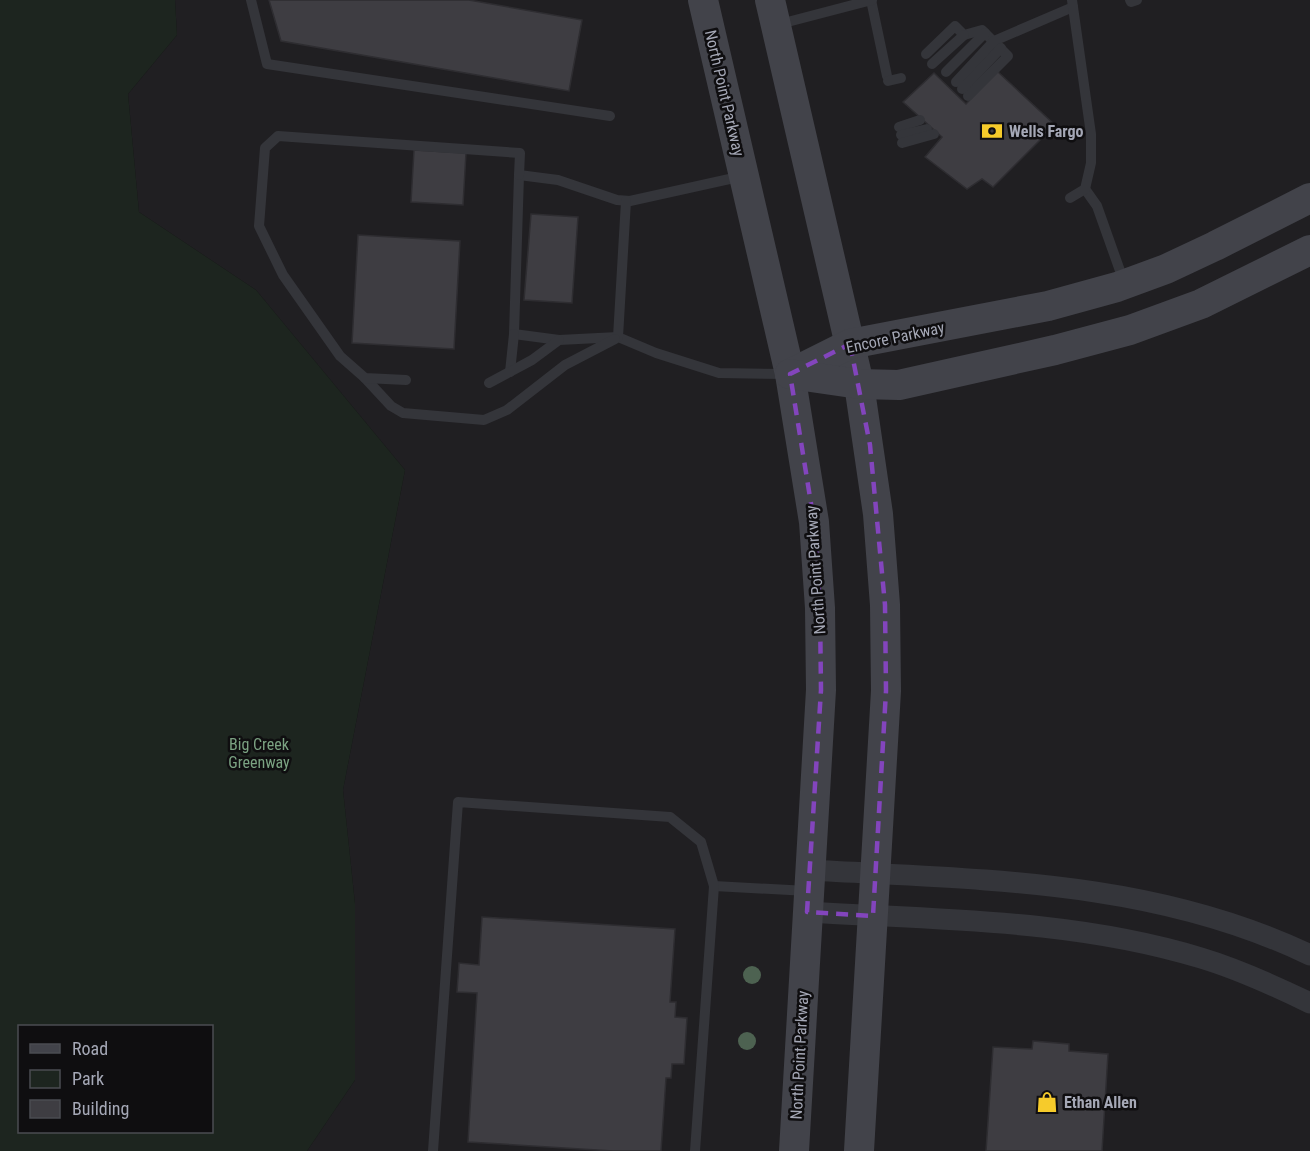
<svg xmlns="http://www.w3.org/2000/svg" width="1310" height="1151" font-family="'Roboto Condensed',sans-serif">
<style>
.built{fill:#201f22}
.green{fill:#1d251f;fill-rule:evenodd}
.building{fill:#3e3d42;stroke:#2e2d31;stroke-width:1.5}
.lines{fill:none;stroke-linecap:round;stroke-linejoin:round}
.lane{stroke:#34353a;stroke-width:10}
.street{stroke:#34353a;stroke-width:21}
.secondary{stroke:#42434a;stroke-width:30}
.tree{fill:#4d6251}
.marked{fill:none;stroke:#8345bd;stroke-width:4.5;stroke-dasharray:12 8;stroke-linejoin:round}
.labels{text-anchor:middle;stroke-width:5;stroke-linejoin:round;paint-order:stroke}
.street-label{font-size:16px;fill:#a5a8b6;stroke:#0f0e10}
.poi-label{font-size:16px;font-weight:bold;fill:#a5a8b6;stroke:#0f0e10;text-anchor:start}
.park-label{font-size:16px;fill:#7ba282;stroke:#0f0e10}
</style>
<rect width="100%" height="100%" fill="#141315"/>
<!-- built -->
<path class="built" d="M175,0H1310V1151H307L355,1080V904L343,790L405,470L256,290L139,212L128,94L177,35Z"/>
<!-- green -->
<path class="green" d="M0,0H175L177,35L128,94L139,212L256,290L405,470L343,790L355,904V1080L307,1151H0ZM20,1026H212V1132H20Z"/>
<!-- building -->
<g class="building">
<path d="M269,0H469L582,20L569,91L281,41Z"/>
<path d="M997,71L1055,125L993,187L982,179L967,189L925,157L942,137L903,102L934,73L966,104Z"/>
<path d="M414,150L466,153L463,205L411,202Z"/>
<path d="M531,214L578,217L572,303L524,300Z"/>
<path d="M358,235L460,241L454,349L352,343Z"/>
<path d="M482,917L675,929L670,1002H676L675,1017L687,1018L684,1064H672L671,1078H666L661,1151H613L468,1142L477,993L457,992L459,963L479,965Z"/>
<path d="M1033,1041L1069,1044V1051L1108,1054L1102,1151H986L993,1047L1032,1049Z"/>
</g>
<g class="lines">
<!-- lane -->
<g class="lane">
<path d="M251,0L267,64L610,116"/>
<path d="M871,0L887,76"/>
<path d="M1130,0L1131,2L1137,0"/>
<path d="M776,25L872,0"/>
<path d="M926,54L955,26L964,35L982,30L1008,56L968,96"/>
<path d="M932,64L964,35"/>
<path d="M946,72L985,33"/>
<path d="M888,81L901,78"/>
<path d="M956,82L994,41L1073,7"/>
<path d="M962,89L1001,48"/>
<path d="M899,127L920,120"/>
<path d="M901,135L927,129"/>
<path d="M902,143L934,134"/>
<path d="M743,176L630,201L617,200L558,180L519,175L514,334L559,340L618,337L656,353L719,373L787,374"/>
<path d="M1085,189L1097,206L1124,282"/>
<path d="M1070,198L1085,189L1091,163V134L1072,0"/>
<path d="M618,337L626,201"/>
<path d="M510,372L514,334"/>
<path d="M365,378L391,406L403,413L484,420L507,410L565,365L615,339"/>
<path d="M406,380L365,378L340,356L283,275L259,226L265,148L278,136L520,153L519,175"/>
<path d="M489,383L532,360L559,340"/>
<path d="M714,886L808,891"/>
<path d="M433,1151L458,802L670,817L701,842L714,886L695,1151"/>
</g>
<!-- street -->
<g class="street">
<path d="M810,870C981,880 1152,879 1310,955"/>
<path d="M807,912C938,920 1074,919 1201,958C1238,969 1275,986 1310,1003"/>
</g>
<!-- secondary -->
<g class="secondary">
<path d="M703,0L790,374L814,522L820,608L821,690L794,1151"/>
<path d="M770,0L859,384L878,514L885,605L886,691L859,1151"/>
<path d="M790,374L850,344L1048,306L1117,287L1166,269L1215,246L1310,198"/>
<path d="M790,374L859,384L899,385L1055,350L1130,330L1201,304L1310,250"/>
</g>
</g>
<!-- trees -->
<g class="tree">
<circle cx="752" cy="975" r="9"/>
<circle cx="747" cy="1041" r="9"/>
</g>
<!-- marked area -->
<path class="marked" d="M850,344L870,445L885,605L886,691L873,916L807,912L821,690L820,608L814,522L790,374Z"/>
<!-- icons -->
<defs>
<symbol id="bank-bare" viewBox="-9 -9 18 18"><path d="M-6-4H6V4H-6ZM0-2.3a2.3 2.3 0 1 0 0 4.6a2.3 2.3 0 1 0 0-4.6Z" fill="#f6cb2b" stroke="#0f0e10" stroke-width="2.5" paint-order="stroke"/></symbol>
<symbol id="shop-bare" viewBox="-9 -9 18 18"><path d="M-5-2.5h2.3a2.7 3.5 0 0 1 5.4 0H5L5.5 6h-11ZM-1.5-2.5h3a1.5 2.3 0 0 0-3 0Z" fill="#f6cb2b" stroke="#0f0e10" stroke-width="2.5" paint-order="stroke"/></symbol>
</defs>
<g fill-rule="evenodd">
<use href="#bank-bare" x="977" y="116" width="30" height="30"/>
<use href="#shop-bare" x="1032" y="1087" width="30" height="30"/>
</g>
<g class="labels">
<!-- street labels -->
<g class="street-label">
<text transform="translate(725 93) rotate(77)" y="6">North Point Parkway</text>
<text transform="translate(895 337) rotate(-12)" y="6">Encore Parkway</text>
<text transform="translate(815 570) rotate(-94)" y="6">North Point Parkway</text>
<text transform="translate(799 1055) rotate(-87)" y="6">North Point Parkway</text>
</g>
<!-- poi labels -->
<g class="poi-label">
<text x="1009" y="137">Wells Fargo</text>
<text x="1064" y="1108">Ethan Allen</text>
</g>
<!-- park labels -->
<g class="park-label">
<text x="259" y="750">Big Creek<tspan x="259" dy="18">Greenway</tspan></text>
</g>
</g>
<!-- legend -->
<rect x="18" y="1025" width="195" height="108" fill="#0f0e10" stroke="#4b4c52" stroke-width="1.5"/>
<rect x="30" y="1044" width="30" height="9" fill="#42434a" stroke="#4b4c52" stroke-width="1.5"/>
<text x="72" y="1055" font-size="18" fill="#a5a8b6">Road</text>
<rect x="30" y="1070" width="30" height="18" fill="#1d251f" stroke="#4b4c52" stroke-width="1.5"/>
<text x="72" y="1085" font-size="18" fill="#a5a8b6">Park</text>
<rect x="30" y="1100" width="30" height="18" fill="#3e3d42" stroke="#4b4c52" stroke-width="1.5"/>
<text x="72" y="1115" font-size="18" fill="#a5a8b6">Building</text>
</svg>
